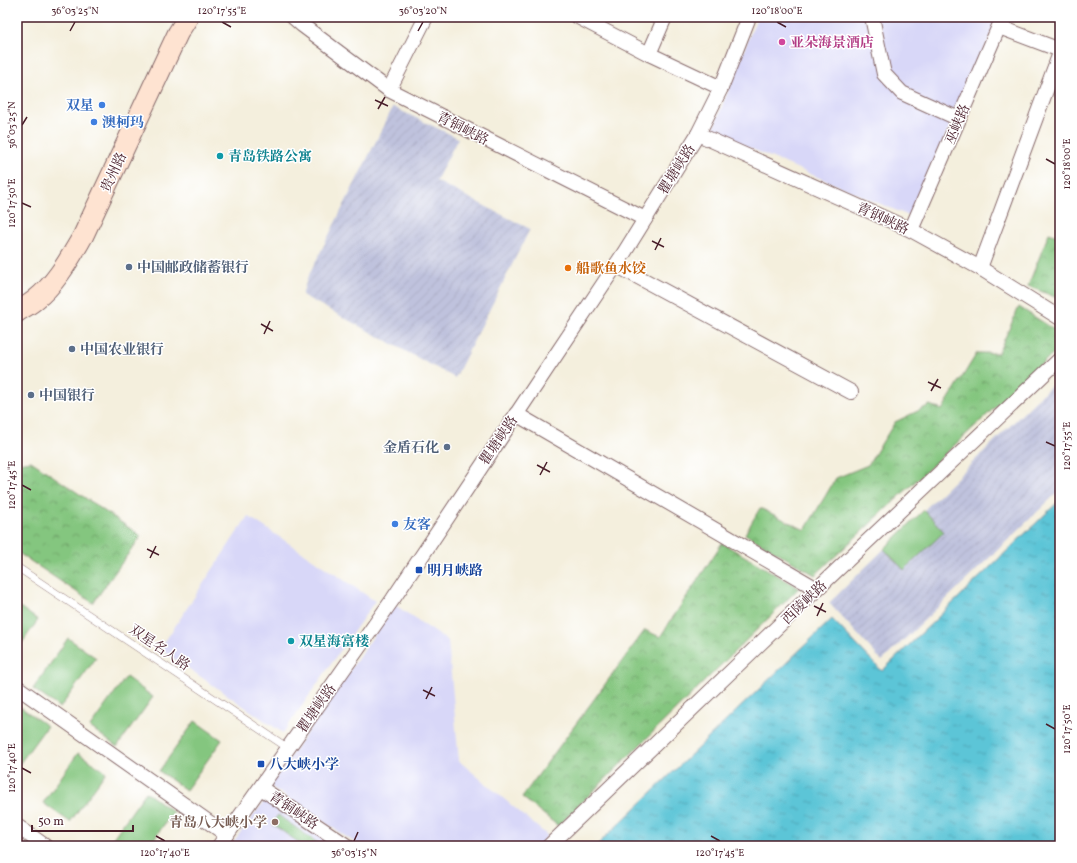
<svg xmlns="http://www.w3.org/2000/svg" width="1077" height="863" font-family="Vollkorn,'Noto Serif SC',serif">
<style>
.built{fill:#d8d7f8}
.industrial{fill:url(#industrial-furrows)}
.park{fill:url(#park-crowns);stroke:#677255}
.garden{fill:#84c67f;stroke:#677255}
.water{fill:url(#water-ripples);stroke:#537281}
.lines{fill:none;stroke-linecap:round;stroke-linejoin:round}
.lane-casing{stroke:#866869;stroke-width:8}
.street-casing{stroke:#866869;stroke-width:16}
.secondary-casing{stroke:#866869;stroke-width:22}
.lane{stroke:#fff;stroke-width:7}
.street{stroke:#fff;stroke-width:14}
.secondary{stroke:#fee3d1;stroke-width:20}
.ticks{fill:none;stroke:#4a1f2b;stroke-width:1.5}
.hotel-dot{fill:#d1479c;stroke:#fff;stroke-width:1.5}
.shop-dot{fill:#3f7fe0;stroke:#fff;stroke-width:1.5}
.culture-dot{fill:#0f9aa8;stroke:#fff;stroke-width:1.5}
.service-dot{fill:#5c6f8a;stroke:#fff;stroke-width:1.5}
.food-dot{fill:#e8710a;stroke:#fff;stroke-width:1.5}
.transit-dot{fill:#1a4fb4;stroke:#fff;stroke-width:1.5}
.education-dot{fill:#8d6e63;stroke:#fff;stroke-width:1.5}
.labels{text-anchor:middle;stroke-width:3;stroke-linejoin:round;paint-order:stroke}
.hotel-label{font-size:14px;font-weight:bold;fill:#b23c85;stroke:#fff;text-anchor:start}
.shop-label{font-size:14px;font-weight:bold;fill:#366cbe;stroke:#fff;text-anchor:start}
.street-label{font-size:14px;fill:#4a1f2b;stroke:#fff}
.culture-label{font-size:14px;font-weight:bold;fill:#0d838f;stroke:#fff;text-anchor:start}
.service-label{font-size:14px;font-weight:bold;fill:#4e5e75;stroke:#fff;text-anchor:start}
.food-label{font-size:14px;font-weight:bold;fill:#c56008;stroke:#fff;text-anchor:start}
.transit-label{font-size:14px;font-weight:bold;fill:#164399;stroke:#fff;text-anchor:start}
.education-label{font-size:14px;font-weight:bold;fill:#785e54;stroke:#fff;text-anchor:end}
.neatline{fill:none;stroke:#4a1f2b;stroke-width:1.5}
.ticks-label{font-size:10px;text-anchor:middle;fill:#4a1f2b}
</style>
<defs>
<pattern id="industrial-furrows" width="10" height="10" patternUnits="userSpaceOnUse"><rect width="10" height="10" fill="#bfc2dd"/><path d="M-1 1l2-2M0 10L10 0M9 11l2-2" fill="none" stroke="#a6a6be"/></pattern>
<pattern id="park-crowns" width="20" height="18" patternUnits="userSpaceOnUse"><rect width="20" height="18" fill="#84c67f"/><path d="M2 6a3 3 0 1 1 6 0M12 15a3 3 0 1 1 6 0" fill="none" stroke="#6ea068"/></pattern>
<pattern id="water-ripples" width="26" height="14" patternUnits="userSpaceOnUse"><rect width="26" height="14" fill="#5cc5d7"/><path d="M2 4q2-2 4 0t4 0M15 11q2-2 4 0t4 0" fill="none" stroke="#4e9faf"/></pattern>
</defs>
<rect width="100%" height="100%" fill="#fff"/>
<filter id="ink" filterUnits="userSpaceOnUse"><feTurbulence type="fractalNoise" baseFrequency=".025" numOctaves="2"/><feDisplacementMap in="SourceGraphic" scale="8" xChannelSelector="R" yChannelSelector="G"/><feConvolveMatrix kernelMatrix="1 2 1 2 8 2 1 2 1" color-interpolation-filters="sRGB"/></filter>
<filter id="wash" filterUnits="userSpaceOnUse"><feTurbulence type="fractalNoise" baseFrequency=".012" numOctaves="4" result="noise"/><feDisplacementMap in="SourceGraphic" scale="16" xChannelSelector="R" yChannelSelector="G"/><feGaussianBlur stdDeviation="0.9" result="paint"/><feColorMatrix in="noise" values="0 0 0 0 0 0 0 0 0 0 0 0 0 0 0 0 0 1.4 0 .05"/><feComposite in="paint" operator="in"/></filter>
<g filter="url(#wash)">
<rect width="100%" height="100%" fill="#f4efdd"/>
<!-- built -->
<g class="built">
<path d="M757,17H998L994,28L909,216L712,132Z"/>
<path d="M248,516L375,601L283,733L160,649Z"/>
<path d="M395,605L448,641L459,761L548,836L538,846H360L270,786Z"/>
<path d="M266,799L336,846H230Z"/>
</g>
<!-- industrial -->
<g class="industrial">
<path d="M393,107L458,138L436,181L530,229L455,378L302,295L307,279Z"/>
<path d="M1060,377V490L882,661L829,603Z"/>
</g>
<!-- park -->
<g class="park">
<path d="M1049,233L1060,237V299L1028,286Z"/>
<path d="M1019,307L1060,333V347L815,575L745,534L760,508L805,530L836,478L868,465L895,422L930,405L942,410L977,353H998Z"/>
<path d="M31,461L141,536L93,603L17,552V463Z"/>
<path d="M722,543L799,588L558,826L522,797L645,630L660,637Z"/>
</g>
<!-- garden -->
<g class="garden">
<path d="M924,510L944,532L904,570L884,549Z"/>
<path d="M17,605L38,620L17,650Z"/>
<path d="M68,638L96,658L60,708L33,689Z"/>
<path d="M126,677L153,697L117,747L90,727Z"/>
<path d="M19,706L47,726L17,767V710Z"/>
<path d="M195,721L222,740L186,790L159,771Z"/>
<path d="M78,753L106,772L70,822L43,803Z"/>
<path d="M146,792L173,812L149,846H115L110,842Z"/>
<path d="M278,815L322,846H304L272,824Z"/>
</g>
<!-- water -->
<path class="water" d="M1060,500V846H596L832,619L882,671Z"/>
</g>
<g filter="url(#ink)">
<g class="lines">
<defs>
<path id="lane" d="M17,567L288,748"/>
<g id="street">
<path d="M293,17L302,25L389,90L645,219"/>
<path d="M578,17L649,54L721,88"/>
<path d="M872,17L884,74L902,93L959,119"/>
<path d="M999,27L1060,50"/>
<path d="M649,54L665,17"/>
<path d="M389,90L426,17"/>
<path d="M698,134L911,230L980,268L1060,318"/>
<path d="M911,230L1003,17"/>
<path d="M616,265L851,392"/>
<path d="M980,268L1060,53"/>
<path d="M516,414L817,589"/>
<path d="M17,687L227,835"/>
<path d="M261,788L347,846"/>
<path d="M17,826L45,846"/>
<path d="M219,846L393,599L624,253L698,134L721,88L749,17"/>
<path d="M549,846L817,589L1060,359"/>
</g>
<path id="secondary" d="M17,312C23,308 29,305 35,300C56,284 70,258 83,236L178,33L188,17"/>
</defs>
<!-- lane casing -->
<use href="#lane" class="lane-casing"/>
<!-- street casing -->
<use href="#street" class="street-casing"/>
<!-- secondary casing -->
<use href="#secondary" class="secondary-casing"/>
<!-- lane -->
<use href="#lane" class="lane"/>
<!-- street -->
<use href="#street" class="street"/>
<!-- secondary -->
<use href="#secondary" class="secondary"/>
</g>
</g>
<!-- ticks -->
<path class="ticks" d="M222,22L231,27M777,22L786,27M70,31L75,22M418,31L423,22M375,100L388,106M378,109L385,97M22,125L27,117M1046,159L1055,164M22,203L31,207M652,241L664,247M655,250L661,238M261,324L273,331M264,334L270,321M928,382L941,388M931,391L938,379M1046,442L1055,446M537,465L550,472M540,475L547,462M22,485L31,490M147,549L159,555M150,558L156,546M814,606L826,612M817,616L823,603M423,690L435,696M426,699L432,687M1046,724L1055,729M22,768L31,773M156,836L165,841M711,836L720,841M354,841L358,832"/>
<!-- markers -->
<circle class="hotel-dot" cx="782" cy="42" r="4"/>
<g class="shop-dot">
<circle cx="102" cy="105" r="4"/>
<circle cx="94" cy="122" r="4"/>
<circle cx="395" cy="524" r="4"/>
</g>
<g class="culture-dot">
<circle cx="220" cy="156" r="4"/>
<circle cx="291" cy="641" r="4"/>
</g>
<g class="service-dot">
<circle cx="129" cy="267" r="4"/>
<circle cx="72" cy="349" r="4"/>
<circle cx="31" cy="395" r="4"/>
<circle cx="447" cy="447" r="4"/>
</g>
<circle class="food-dot" cx="568" cy="268" r="4"/>
<g class="transit-dot">
<rect x="415" y="566" width="8" height="8" rx="2"/>
<rect x="257" y="760" width="8" height="8" rx="2"/>
</g>
<circle class="education-dot" cx="275" cy="822" r="4"/>
<g class="labels">
<!-- hotel labels -->
<g class="hotel-label">
<text x="790" y="47">亚朵海景酒店</text>
</g>
<!-- shop labels -->
<g class="shop-label">
<text x="94" y="110" text-anchor="end">双星</text>
<text x="102" y="127">澳柯玛</text>
<text x="403" y="529">友客</text>
</g>
<!-- street labels -->
<g class="street-label">
<text transform="translate(957 124) rotate(-67)" y="5">巫峡路</text>
<text transform="translate(463 128) rotate(27)" y="5">青铜峡路</text>
<text transform="translate(676 169) rotate(-58)" y="5">瞿塘峡路</text>
<text transform="translate(113 172) rotate(-65)" y="5">贵州路</text>
<text transform="translate(883 218) rotate(25)" y="5">青钢峡路</text>
<text transform="translate(498 440) rotate(-56)" y="5">瞿塘峡路</text>
<text transform="translate(804 602) rotate(-44)" y="5">西陵峡路</text>
<text transform="translate(160 647) rotate(34)" y="5">双星名人路</text>
<text transform="translate(316 708) rotate(-55)" y="5">瞿塘峡路</text>
<text transform="translate(294 810) rotate(34)" y="5">青铜峡路</text>
</g>
<!-- culture labels -->
<g class="culture-label">
<text x="228" y="161">青岛铁路公寓</text>
<text x="299" y="646">双星海富楼</text>
</g>
<!-- service labels -->
<g class="service-label">
<text x="137" y="272">中国邮政储蓄银行</text>
<text x="80" y="354">中国农业银行</text>
<text x="39" y="400">中国银行</text>
<text x="439" y="452" text-anchor="end">金盾石化</text>
</g>
<!-- food labels -->
<g class="food-label">
<text x="576" y="273">船歌鱼水饺</text>
</g>
<!-- transit labels -->
<g class="transit-label">
<text x="427" y="575">明月峡路</text>
<text x="269" y="769">八大峡小学</text>
</g>
<!-- education labels -->
<g class="education-label">
<text x="267" y="827">青岛八大峡小学</text>
</g>
</g>
<!-- margin -->
<rect width="1077" height="863" fill="none" stroke="#fff" stroke-width="44"/>
<!-- scale -->
<path d="M32 825v6h101v-6" fill="none" stroke="#4a1f2b" stroke-width="2"/>
<text x="38" y="825" font-size="12" fill="#4a1f2b" stroke="#ffffff" stroke-width="3" paint-order="stroke">50 m</text>
<rect x="22" y="22" width="1033" height="819" class="neatline"/>
<g class="ticks-label">
<text x="75" y="14">36°03'25"N</text>
<text x="222" y="14">120°17'55"E</text>
<text x="423" y="14">36°03'20"N</text>
<text x="777" y="14">120°18'00"E</text>
<text transform="translate(11 125) rotate(-90)" y="4">36°03'25"N</text>
<text transform="translate(1066 164) rotate(-90)" y="4">120°18'00"E</text>
<text transform="translate(11 203) rotate(-90)" y="4">120°17'50"E</text>
<text transform="translate(1066 446) rotate(-90)" y="4">120°17'55"E</text>
<text transform="translate(11 485) rotate(-90)" y="4">120°17'45"E</text>
<text transform="translate(1066 729) rotate(-90)" y="4">120°17'50"E</text>
<text transform="translate(11 768) rotate(-90)" y="4">120°17'40"E</text>
<text x="165" y="856">120°17'40"E</text>
<text x="354" y="856">36°03'15"N</text>
<text x="720" y="856">120°17'45"E</text>
</g>
</svg>
